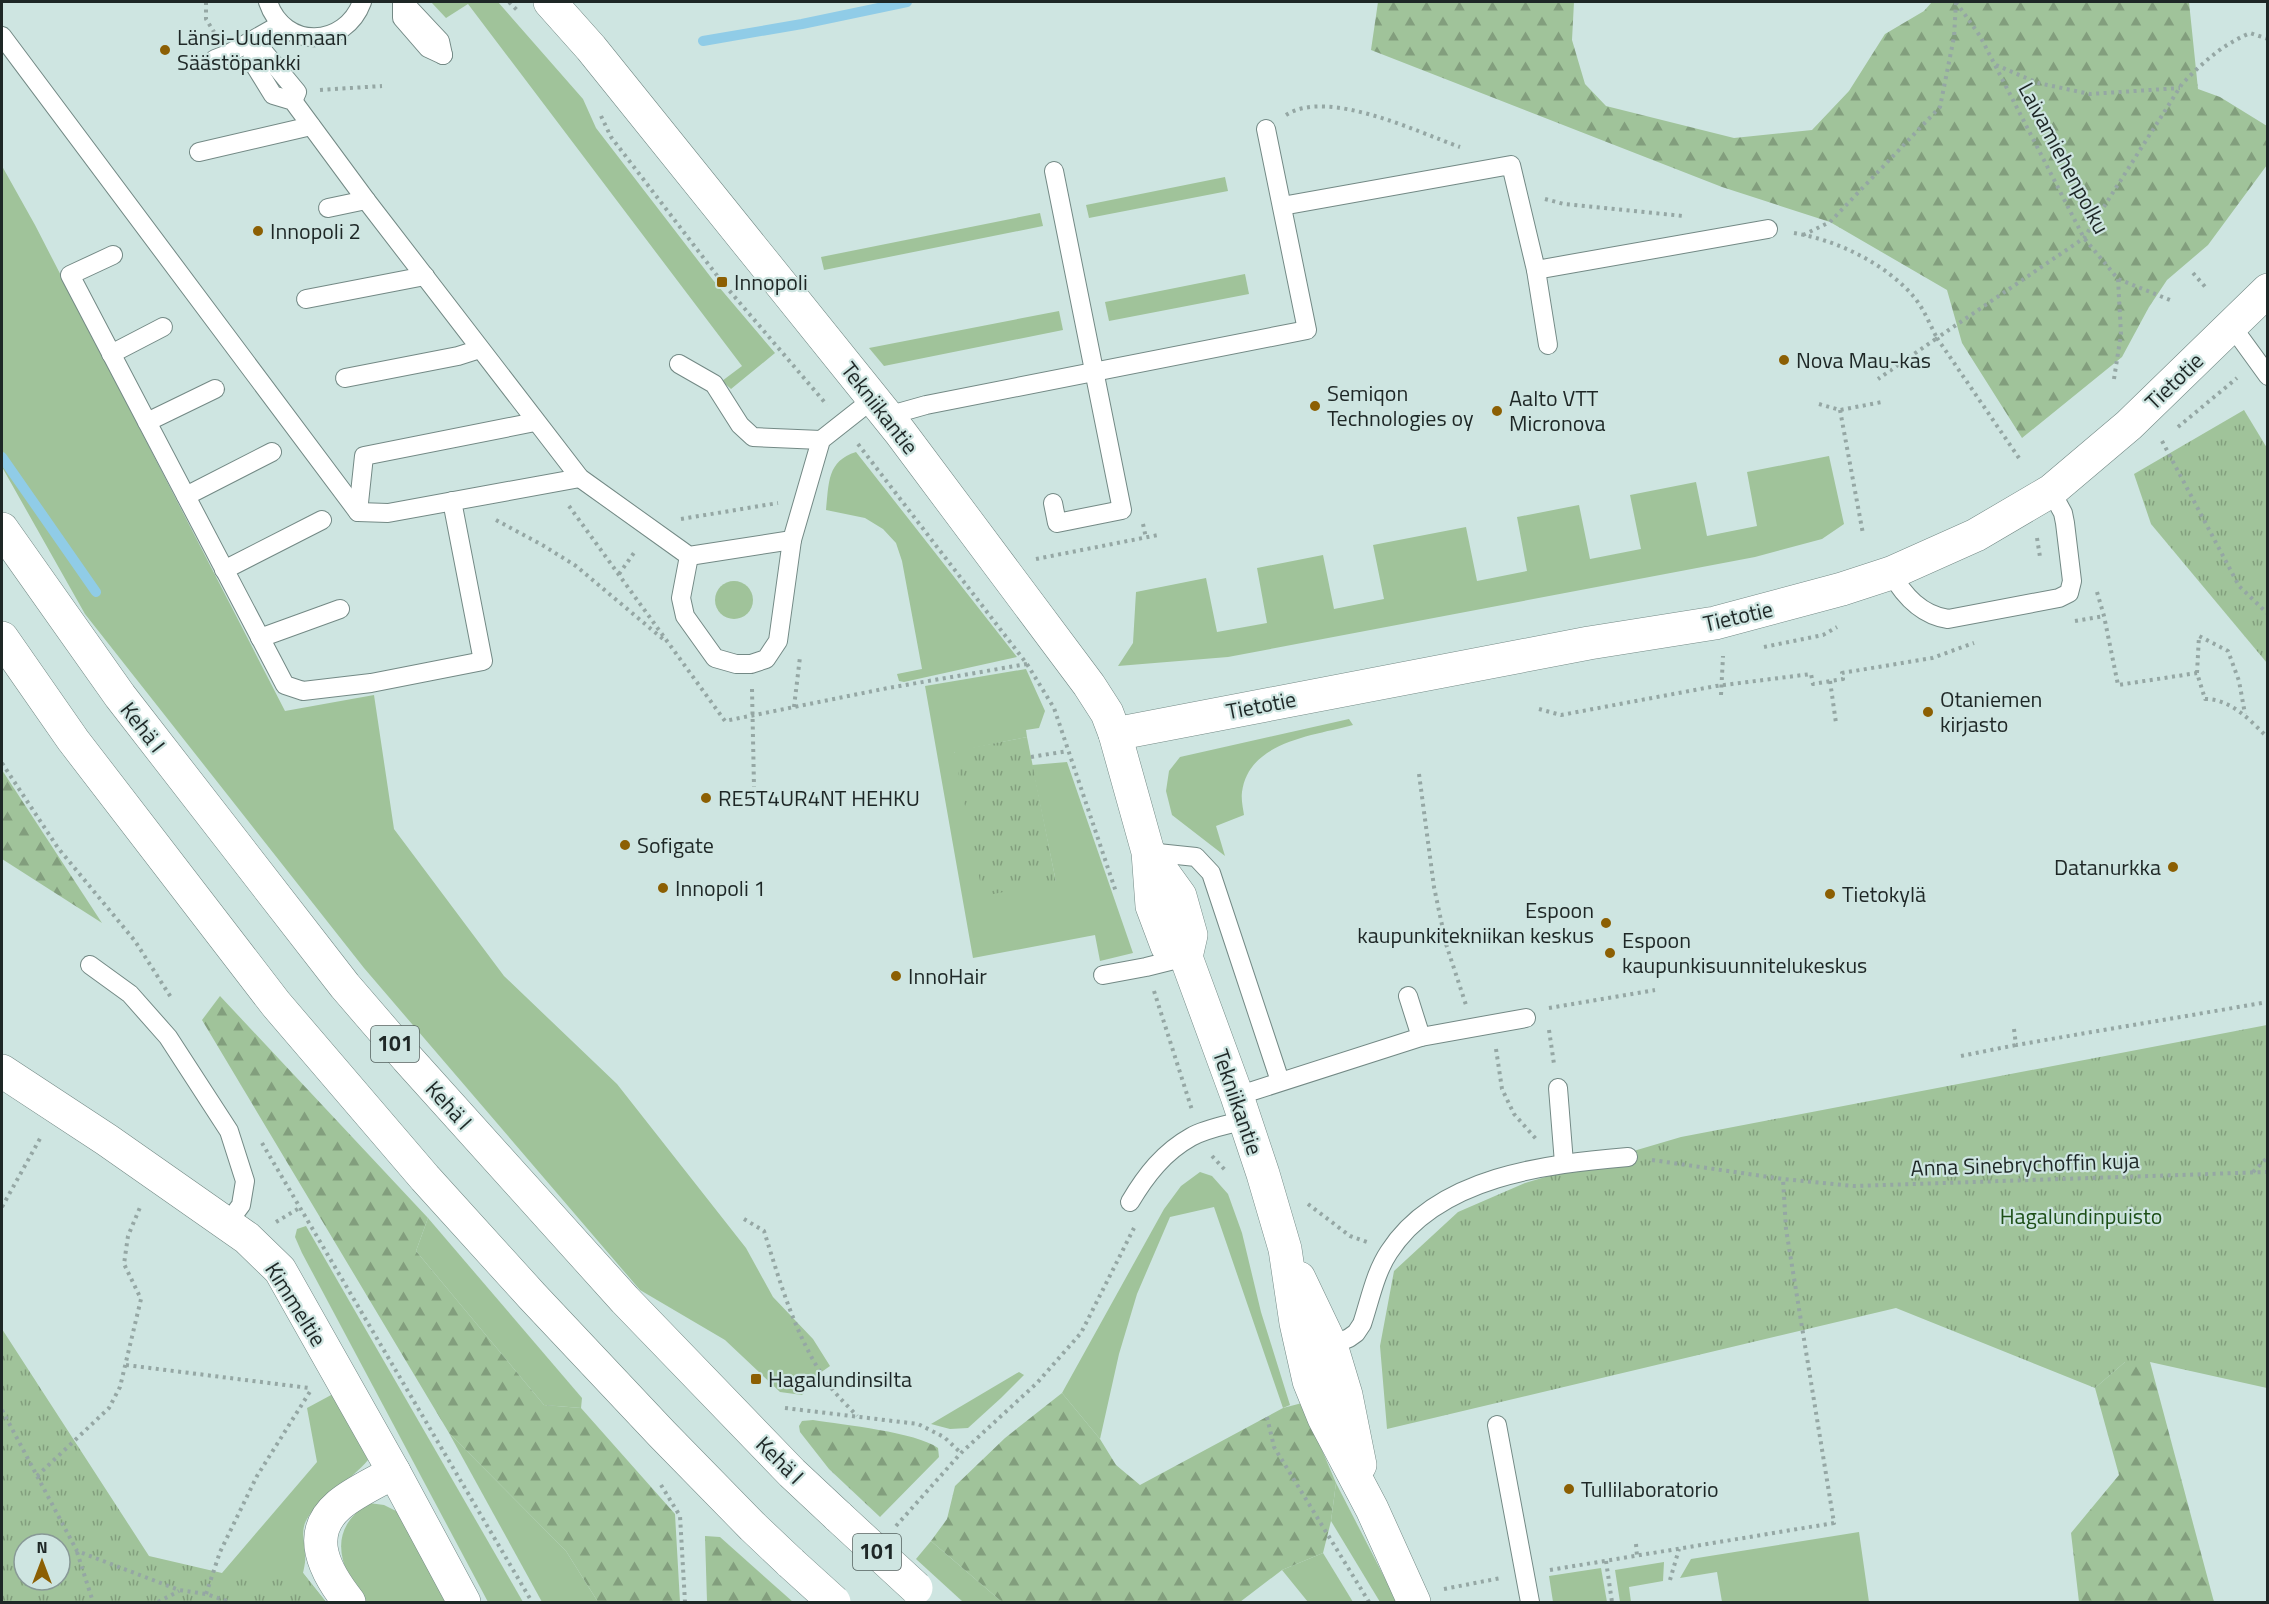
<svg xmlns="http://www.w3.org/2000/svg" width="2269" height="1604" font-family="'Titillium Web',sans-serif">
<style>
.green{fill:#a0c39a}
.forest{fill:url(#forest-firs)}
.park{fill:url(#park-tufts);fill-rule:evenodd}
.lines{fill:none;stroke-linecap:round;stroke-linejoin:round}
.stream{stroke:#90cce7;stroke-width:10}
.service-casing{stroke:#738985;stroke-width:20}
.minor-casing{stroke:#738985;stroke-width:34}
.secondary-casing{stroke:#738985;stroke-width:34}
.trunk-casing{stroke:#738985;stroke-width:34}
.path{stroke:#95a7a4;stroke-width:4;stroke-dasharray:3 4.5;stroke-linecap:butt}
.service{stroke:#fff;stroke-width:18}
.minor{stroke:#fff;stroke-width:33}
.secondary{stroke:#fff;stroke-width:33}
.trunk{stroke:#fff;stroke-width:33}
.trunk-bridge-casing{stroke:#738985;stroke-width:34;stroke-linecap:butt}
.trunk-bridge{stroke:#fff;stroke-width:33}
.poi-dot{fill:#8c5f03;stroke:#cee5e1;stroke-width:2}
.labels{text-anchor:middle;stroke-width:4.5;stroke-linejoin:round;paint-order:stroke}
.shield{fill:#cee5e1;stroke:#53605e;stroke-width:1.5}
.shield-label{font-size:21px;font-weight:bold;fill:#1e2726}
.poi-label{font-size:22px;fill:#1e2726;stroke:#cee5e1;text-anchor:start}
.street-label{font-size:22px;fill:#1e2726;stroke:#cee5e1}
.park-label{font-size:22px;fill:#1d4f17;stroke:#cee5e1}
</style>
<defs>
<pattern id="forest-firs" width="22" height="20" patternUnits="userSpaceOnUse" patternTransform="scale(1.5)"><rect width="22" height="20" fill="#a0c39a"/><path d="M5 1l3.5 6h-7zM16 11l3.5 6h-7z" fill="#829e7d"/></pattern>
<pattern id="park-tufts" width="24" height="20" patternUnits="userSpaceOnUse" patternTransform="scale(1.5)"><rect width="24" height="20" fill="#a0c39a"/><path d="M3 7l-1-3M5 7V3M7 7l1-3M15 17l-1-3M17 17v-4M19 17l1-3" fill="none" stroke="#829e7d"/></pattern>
</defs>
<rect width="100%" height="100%" fill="#cee5e1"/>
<!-- green -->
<g class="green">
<path d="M431,2H498L583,99L596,128L713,280L775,353L731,389L722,381L742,366L468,4L446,18Z"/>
<path d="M2,166L35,225L285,711L374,695L394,829L504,976L617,1084L746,1248L773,1297L813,1339L830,1366L820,1373L802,1395L780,1392L725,1340L640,1290L364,968L85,614L2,467Z"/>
<path d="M1225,177L1228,191L1089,218L1086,205Z"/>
<path d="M1040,213L1043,226L824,270L821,257Z"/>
<path d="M1245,274L1249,294L1109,321L1105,302Z"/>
<path d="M1059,311L1063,330L884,366L869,348Z"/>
<path d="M856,452L1017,657L904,682L899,681L897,674L922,669L902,561L896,543L883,529L865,518L826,510C829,483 827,461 856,452Z"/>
<path d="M1829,456L1844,524L1822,539L1755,557L1228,657L1118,666L1133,643L1136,592L1206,578L1217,632L1267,623L1257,568L1323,555L1334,609L1384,599L1373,545L1466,527L1477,581L1527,571L1517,517L1579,505L1590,559L1641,549L1630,495L1696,482L1707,536L1757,526L1747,472Z"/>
<circle cx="734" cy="600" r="19"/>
<path d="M1026,669L1045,711L1039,728L1026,730L1027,737L954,752L1056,882L1032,765L1067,762L1133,953L1100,961L1095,935L973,958L925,686Z"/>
<path d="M1349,719L1353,725C1313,736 1249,741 1242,792C1241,800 1243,808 1244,815L1216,826L1225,856L1172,815L1166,791L1169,771L1180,757Z"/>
<path d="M1200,1172L1212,1176L1228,1194L1242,1233L1261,1312L1290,1405L1283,1408L1214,1207L1170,1217L1137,1294L1119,1354L1100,1439L1062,1393L1164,1209L1181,1186Z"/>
<path d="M428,1218L582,1398L581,1408L544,1405L416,1251Z"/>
<path d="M306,1226L523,1602H488L302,1253L295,1237L297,1229Z"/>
<path d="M1019,1372L1024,1375L1001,1398L968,1428L950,1429L931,1424Z"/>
<path d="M333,1394L368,1460C352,1480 314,1501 305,1523C301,1534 305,1544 305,1555C306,1561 304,1568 303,1573L326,1602L222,1573L317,1462L307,1408Z"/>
<path d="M449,1433L566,1551L598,1602H542Z"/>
<path d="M1336,1483L1397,1602H1380L1331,1521Z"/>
<path d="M369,1503L384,1505L402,1514L447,1602H363C341,1567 325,1531 369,1503Z"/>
<path d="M1859,1532L1869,1602H1722L1717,1572L1680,1578L1691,1559Z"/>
<path d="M931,1541L1002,1602H963L916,1559Z"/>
<path d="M1323,1553L1353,1602H1308L1282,1570Z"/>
<path d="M1664,1562L1663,1581L1629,1587L1631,1602H1620L1615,1570Z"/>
<path d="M1601,1568L1607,1602H1553L1549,1576Z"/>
</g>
<!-- forest -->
<g class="forest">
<path d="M1378,2H1574L1572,40L1585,84L1606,106L1734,138L1812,130L1849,91L1885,34L1924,11L1932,2H2189L2198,89L2220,97L2267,126V165L2208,245L2167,280L2149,307L2122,357L2022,438L1962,343L1947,290L1830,222L1722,187L1371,50Z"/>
<path d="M2,770L102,923L2,859Z"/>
<path d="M220,996L428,1218L416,1251L544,1405L581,1408L675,1514L680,1602H598L566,1551L449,1433L202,1020Z"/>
<path d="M2125,1362H2150L2214,1602H2079L2071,1533L2119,1475L2095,1388Z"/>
<path d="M1062,1393L1100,1439L1116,1465L1140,1485L1283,1408L1302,1403L1336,1483L1331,1521L1323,1553L1282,1570L1240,1602H1002L931,1541L947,1519L955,1486L1005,1438Z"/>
<path d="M813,1420C844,1425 916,1432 938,1448L939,1457L880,1517L829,1469L800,1432L799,1426L802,1421Z"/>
<path d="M705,1536L720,1537L793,1602H707Z"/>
</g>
<!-- park -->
<g class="park">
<path d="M2244,410L2267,448V663L2151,524L2134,474Z"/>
<path d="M1027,737L1056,882L983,896L954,751Z"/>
<path d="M2267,1025V1388L2150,1362H2125L2095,1388L1896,1308L1387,1429L1380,1346L1394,1271L1458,1212L1525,1183L1681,1137Z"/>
<path d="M2,1329L149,1556L222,1573H303L326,1602H2ZM24,1544H60V1580H24Z"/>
</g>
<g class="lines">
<!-- stream -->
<g class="stream">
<path d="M703,41L802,24L907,2"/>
<path d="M2,457L96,592"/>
</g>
<defs>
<g id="service">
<path d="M268,2C284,50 345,48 362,2"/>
<path d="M402,2V18L428,48L443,55"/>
<path d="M410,9L440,41L443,55"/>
<path d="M2,36L358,512L388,513L580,478"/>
<path d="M254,40L252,61L273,95L293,101L366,200L580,478L689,556L792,540L821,440L873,399"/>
<path d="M254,40L297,92L293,101"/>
<path d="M215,59L228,54L281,24"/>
<path d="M199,152L311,126"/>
<path d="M1282,206L1511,165L1536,270L1768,229"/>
<path d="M328,208L366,200"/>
<path d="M113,255L70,275L285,685L303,691L371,683L483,661L452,501"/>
<path d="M1536,270L1548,345"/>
<path d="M306,299L425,276"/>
<path d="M2231,325L2268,376"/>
<path d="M111,354L163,327"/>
<path d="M679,364L714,384L740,425L753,437L821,440"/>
<path d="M345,378L458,356L480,349"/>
<path d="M887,416L926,405L1307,330L1266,129"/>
<path d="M147,422L215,389"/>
<path d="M186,496L272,452"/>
<path d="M1053,503L1057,523L1122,510L1054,171"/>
<path d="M358,512L364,456L535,422"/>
<path d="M689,556L681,598L685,616L715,658L736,664H751L766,659L778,641L792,540"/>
<path d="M224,570L322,520"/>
<path d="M1891,573C1904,596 1921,615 1948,619L2059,598L2069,593L2072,581L2065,523L2063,513L2051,491"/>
<path d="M260,638L340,609"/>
<path d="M1148,852L1196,857L1211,873L1280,1081"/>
<path d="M90,965L130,994L168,1037L229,1131L245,1181L241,1205L227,1224"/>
<path d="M1103,975L1146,967L1186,957"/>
<path d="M1408,996L1421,1037"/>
<path d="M1558,1088L1564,1163"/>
<path d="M1237,1096L1421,1037L1526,1018"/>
<path d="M1130,1202C1146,1175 1164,1152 1191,1137C1207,1128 1228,1125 1245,1120"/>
<path d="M1323,1349L1349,1338L1356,1333L1362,1324C1370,1300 1375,1273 1389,1252C1438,1176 1547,1164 1628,1157"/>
<path d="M1497,1425L1530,1602"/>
</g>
<g id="minor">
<path d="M1115,734L1589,643L1715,623L1842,589L1891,573L1976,535L2051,491L2129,425L2268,290"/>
<path d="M2,1071L107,1140L247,1238L280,1270L394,1472L464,1602"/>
<path d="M349,1602C326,1573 304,1535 339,1505C354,1492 377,1482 394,1472"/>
</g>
<g id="secondary">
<path d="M550,2L591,48L900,432L1089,685L1107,713L1115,734L1148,852L1152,906L1167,946L1186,957"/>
<path d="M1149,853L1180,896L1191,935L1186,957L1237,1096L1263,1174L1285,1249L1296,1323L1309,1381L1324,1418L1372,1509L1414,1602"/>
<path d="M1299,1278L1331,1345L1346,1395L1360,1465"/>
</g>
<g id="trunk">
<path d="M2,529L120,696L345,986L407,1058L625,1300L792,1473L839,1517"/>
<path d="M2,638L73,740L276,1004L425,1178L532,1296L662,1434L753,1527L791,1563"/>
</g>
</defs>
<!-- service casing -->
<use href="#service" class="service-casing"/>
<!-- minor casing -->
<use href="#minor" class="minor-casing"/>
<!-- secondary casing -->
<use href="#secondary" class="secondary-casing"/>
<!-- trunk casing -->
<use href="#trunk" class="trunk-casing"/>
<!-- path -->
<g class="path">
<path d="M206,2V19L214,32"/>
<path d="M509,2L517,10"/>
<path d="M1956,2L1980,36L2084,238L2118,279L2170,300"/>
<path d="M1996,65L2038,83L2090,94L2180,88"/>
<path d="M320,90L382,86"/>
<path d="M1286,115C1328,88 1417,132 1460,147"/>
<path d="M601,116L611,137L722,282L827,405"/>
<path d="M1545,199L1564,204L1683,216"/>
<path d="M1794,233C1837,240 1886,264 1914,297C1924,309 1930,325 1937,338L1878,379"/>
<path d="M1803,235L1830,222L1940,107L1954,37L1956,2"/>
<path d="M2193,273L2207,289"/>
<path d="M2114,379L2121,334L2118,279"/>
<path d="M1819,404L1840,410L1882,402"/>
<path d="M1840,410L1863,534"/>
<path d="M2178,427L2237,378"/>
<path d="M2162,441L2239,586L2268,614"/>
<path d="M858,444L1027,664L1054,708L1116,892"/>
<path d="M2019,458L1937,338L2084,238L2182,84C2202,63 2222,45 2250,33L2268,39"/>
<path d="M569,506L725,721L888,688L1027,664"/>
<path d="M681,519L778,503"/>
<path d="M496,520L544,546L576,566L663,639"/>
<path d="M1143,524L1146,538"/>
<path d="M2037,538L2040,557"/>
<path d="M1036,559L1158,535"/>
<path d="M619,574L636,550"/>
<path d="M2097,592L2104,616L2118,685L2197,673L2205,699C2231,699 2250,720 2268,738"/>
<path d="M2075,621L2104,616"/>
<path d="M1764,647L1823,635L1837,627"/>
<path d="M2197,673L2199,636L2228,651L2239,681L2245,714"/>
<path d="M1830,681L1836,723"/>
<path d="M752,689L754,787"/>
<path d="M1721,695L1723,656"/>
<path d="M794,707L800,657"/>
<path d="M1539,709L1561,715L1716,686L1811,674L1813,684L1843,679L1842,673L1932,658L1974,643"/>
<path d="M1031,757L1068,751"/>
<path d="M2,763L58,848L135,941L172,999"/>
<path d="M1419,774L1434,887L1446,944L1466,1005"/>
<path d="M1154,991L1192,1110"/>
<path d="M1549,1008L1655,990"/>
<path d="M2014,1029L2016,1045L2268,1002"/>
<path d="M1549,1030L1554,1064"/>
<path d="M1496,1049L1502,1089L1514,1114L1537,1140"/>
<path d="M1961,1056L2016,1045"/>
<path d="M262,1143L532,1602"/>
<path d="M1212,1156L1225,1170"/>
<path d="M1652,1160L1783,1179L1854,1186L2268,1172"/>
<path d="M2253,1172L2268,1157"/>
<path d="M1308,1204L1350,1236L1367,1242"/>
<path d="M2,1207L42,1135"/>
<path d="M744,1219L764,1231C781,1285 796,1339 829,1385C837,1396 848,1406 857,1416"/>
<path d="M276,1222L301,1207"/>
<path d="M126,1365L309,1388"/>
<path d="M785,1408L918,1424L944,1437L961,1453"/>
<path d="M2,1410L77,1551L179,1590L206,1594L230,1602"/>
<path d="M1267,1417L1274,1447L1369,1602"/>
<path d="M37,1476L109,1408L120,1387L141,1299L124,1264L128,1236L141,1205"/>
<path d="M661,1485L680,1516L685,1602"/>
<path d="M896,1526L961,1453L1037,1383L1081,1333L1134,1228"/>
<path d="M1636,1544L1637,1556"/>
<path d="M77,1552L93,1602"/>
<path d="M1606,1561L1612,1602"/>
<path d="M1550,1570L1834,1523L1786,1229L1783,1179"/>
<path d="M1670,1580L1679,1549"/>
<path d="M1444,1589L1501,1578"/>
<path d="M206,1594L220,1552L257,1476L311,1390"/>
<path d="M158,1602L179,1591"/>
</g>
<!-- service -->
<use href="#service" class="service"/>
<!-- minor -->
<use href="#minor" class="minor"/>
<!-- secondary -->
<use href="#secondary" class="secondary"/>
<!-- trunk -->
<use href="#trunk" class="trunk"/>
<defs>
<g id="trunk-bridge">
<path d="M839,1517L916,1588"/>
<path d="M791,1563L834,1602"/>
</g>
</defs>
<!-- trunk-bridge casing -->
<use href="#trunk-bridge" class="trunk-bridge-casing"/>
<!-- trunk-bridge -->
<use href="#trunk-bridge" class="trunk-bridge"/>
</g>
<!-- markers -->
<g class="poi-dot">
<circle cx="165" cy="50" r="6"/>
<circle cx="258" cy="231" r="6"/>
<rect x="716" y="276" width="12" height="12" rx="3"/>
<circle cx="1784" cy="360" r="6"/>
<circle cx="1315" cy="406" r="6"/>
<circle cx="1497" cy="411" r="6"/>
<circle cx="1928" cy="712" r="6"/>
<circle cx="706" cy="798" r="6"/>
<circle cx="625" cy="845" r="6"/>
<circle cx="2173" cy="867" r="6"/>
<circle cx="663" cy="888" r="6"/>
<circle cx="1830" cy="894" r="6"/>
<circle cx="1606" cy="923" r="6"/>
<circle cx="1610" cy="953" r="6"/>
<circle cx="896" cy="976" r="6"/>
<rect x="750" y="1373" width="12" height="12" rx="3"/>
<circle cx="1569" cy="1489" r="6"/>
</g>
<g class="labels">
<!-- shield labels -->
<g class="shield">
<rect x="371" y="1026" width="48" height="36" rx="4.5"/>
<rect x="853" y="1534" width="48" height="36" rx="4.5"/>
</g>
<g class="shield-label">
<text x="395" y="1051">101</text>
<text x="877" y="1559">101</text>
</g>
<!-- poi labels -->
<g class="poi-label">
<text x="177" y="45">Länsi-Uudenmaan<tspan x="177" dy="25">Säästöpankki</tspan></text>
<text x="270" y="239">Innopoli 2</text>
<text x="734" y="290">Innopoli</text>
<text x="1796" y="368">Nova Mau-kas</text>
<text x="1327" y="401">Semiqon<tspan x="1327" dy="25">Technologies oy</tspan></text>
<text x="1509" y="406">Aalto VTT<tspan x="1509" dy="25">Micronova</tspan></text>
<text x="1940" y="707">Otaniemen<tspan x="1940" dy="25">kirjasto</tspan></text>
<text x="718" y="806">RE5T4UR4NT HEHKU</text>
<text x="637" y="853">Sofigate</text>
<text x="2161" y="875" text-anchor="end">Datanurkka</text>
<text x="675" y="896">Innopoli 1</text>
<text x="1842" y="902">Tietokylä</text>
<text x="1594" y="918" text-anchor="end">Espoon<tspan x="1594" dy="25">kaupunkitekniikan keskus</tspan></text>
<text x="1622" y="948">Espoon<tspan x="1622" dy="25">kaupunkisuunnitelukeskus</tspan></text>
<text x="908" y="984">InnoHair</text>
<text x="768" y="1387">Hagalundinsilta</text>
<text x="1581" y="1497">Tullilaboratorio</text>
</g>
<!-- street labels -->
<g class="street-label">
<text transform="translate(2064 158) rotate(62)" y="8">Laivamiehenpolku</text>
<text transform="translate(2174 381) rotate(-44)" y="8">Tietotie</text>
<text transform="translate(880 408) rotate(52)" y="8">Tekniikantie</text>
<text transform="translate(1738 616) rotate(-13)" y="8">Tietotie</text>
<text transform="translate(1261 705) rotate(-11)" y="8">Tietotie</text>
<text transform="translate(143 727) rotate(52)" y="8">Kehä I</text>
<text transform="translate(1238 1102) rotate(71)" y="8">Tekniikantie</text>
<text transform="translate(449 1105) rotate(48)" y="8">Kehä I</text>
<text transform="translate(2025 1164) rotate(-2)" y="8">Anna Sinebrychoffin kuja</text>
<text transform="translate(296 1304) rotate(58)" y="8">Kimmeltie</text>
<text transform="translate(780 1460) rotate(45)" y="8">Kehä I</text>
</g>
<!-- park labels -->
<g class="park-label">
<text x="2081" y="1224">Hagalundinpuisto</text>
</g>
</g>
<!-- border -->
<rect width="2269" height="1604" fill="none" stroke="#1e2726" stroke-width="6"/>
<!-- north arrow -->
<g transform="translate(42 1562)"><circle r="28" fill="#cee5e1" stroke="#889996" stroke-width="1.5"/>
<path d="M0-4.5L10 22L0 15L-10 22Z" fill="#8c5f03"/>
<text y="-9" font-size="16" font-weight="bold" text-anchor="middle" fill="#1e2726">N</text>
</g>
</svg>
